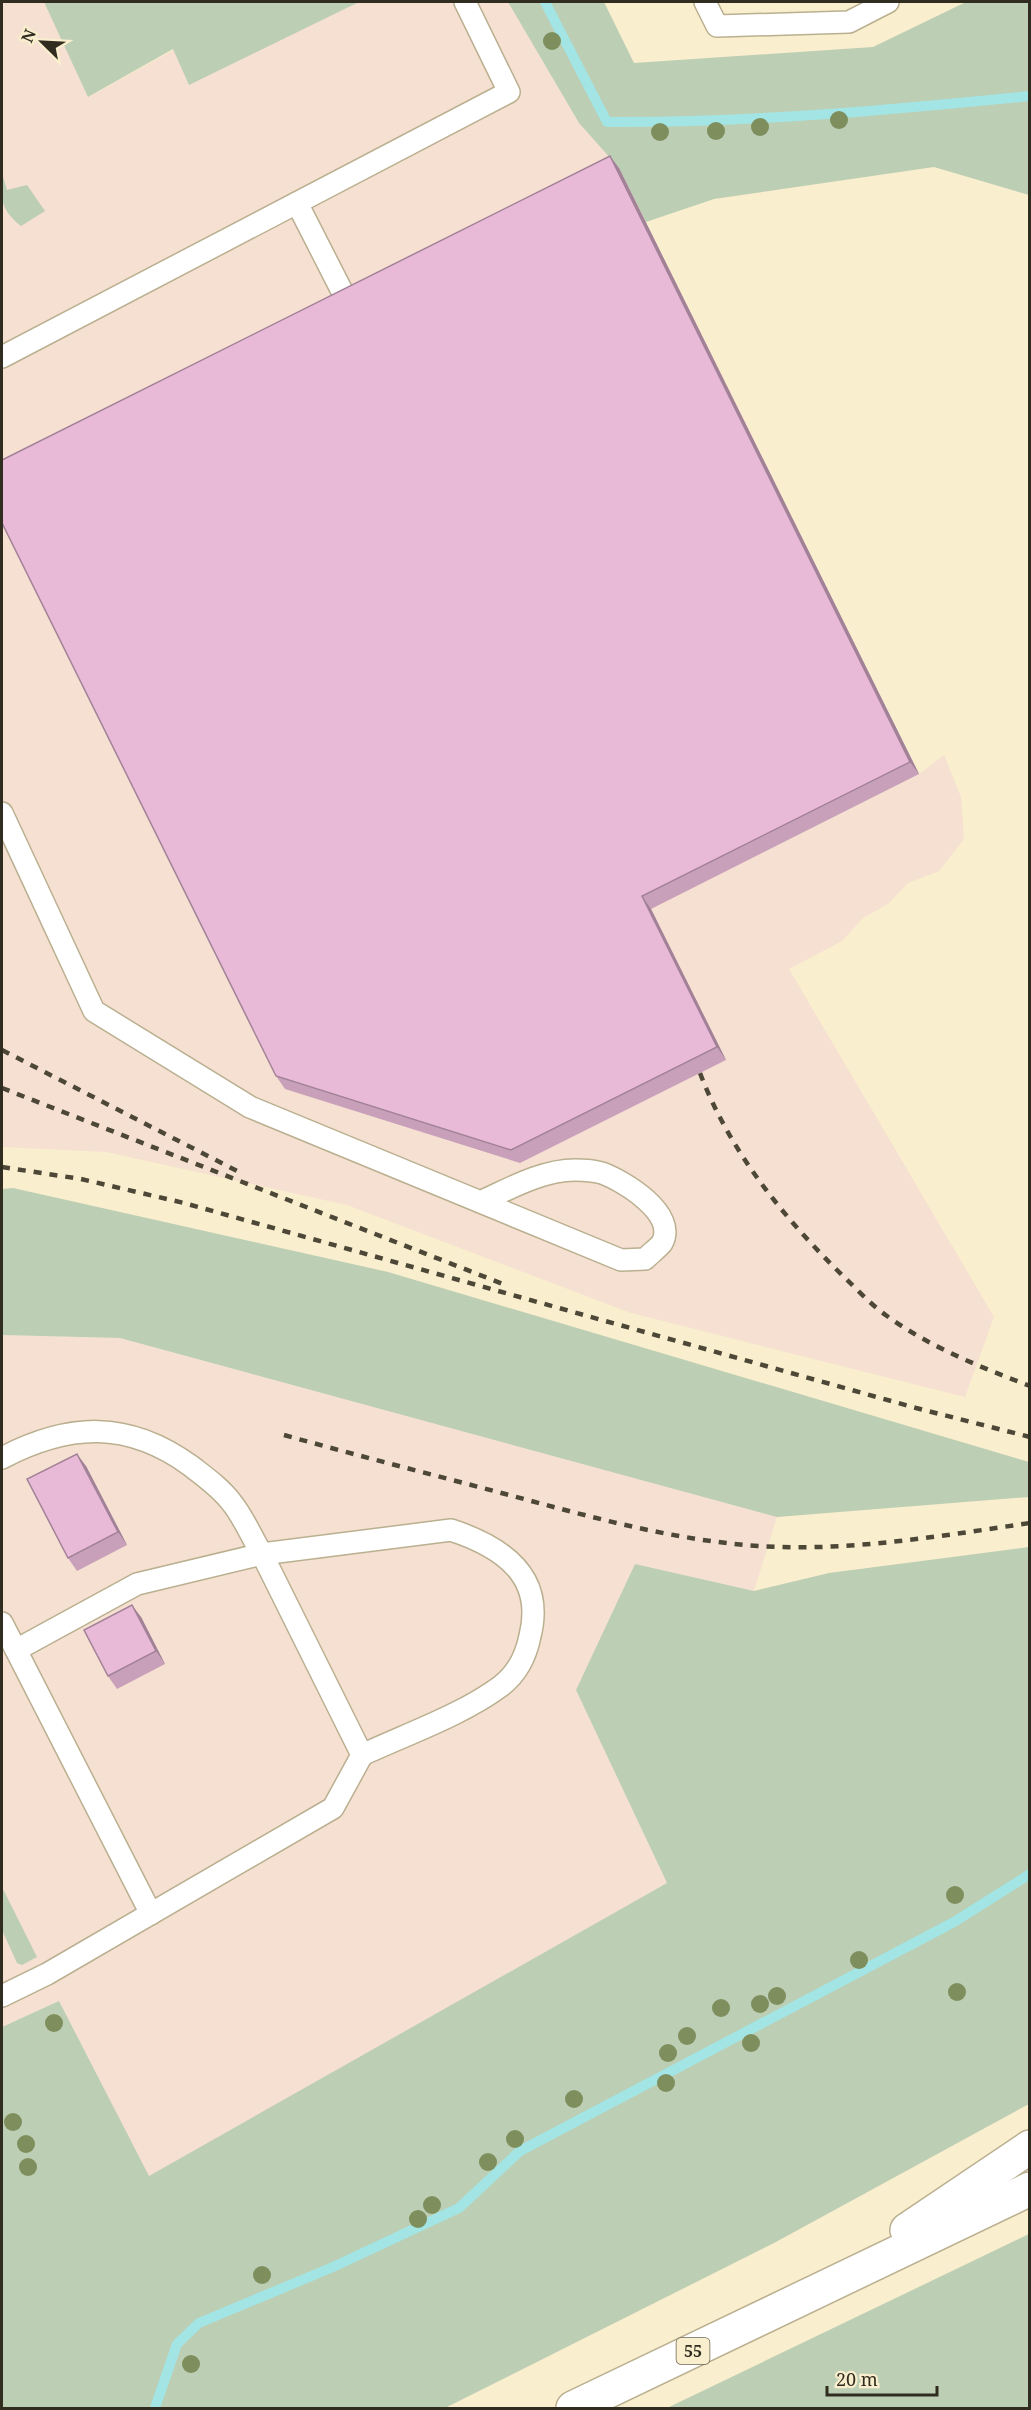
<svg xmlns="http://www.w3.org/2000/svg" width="1031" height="2410" font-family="'Noto Serif',serif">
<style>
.industrial{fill:#f6e0d2}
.green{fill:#bcceb4}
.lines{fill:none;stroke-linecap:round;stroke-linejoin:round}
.stream{stroke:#a3e5e5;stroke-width:10}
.lane-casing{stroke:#bab090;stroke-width:24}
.highway-casing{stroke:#bab090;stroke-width:36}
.lane{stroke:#fff;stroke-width:21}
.highway{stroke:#fff;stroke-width:33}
.rail{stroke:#4c4737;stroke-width:4.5;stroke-dasharray:8 8;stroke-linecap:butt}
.tree{fill:#7f8e5d}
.wall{fill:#c8a0ba}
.shaded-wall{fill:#a28297}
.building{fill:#e8bad8;stroke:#a28297;stroke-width:1.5}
.labels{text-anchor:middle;stroke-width:5;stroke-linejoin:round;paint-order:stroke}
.shield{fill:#f9eecd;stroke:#6c6653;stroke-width:1.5}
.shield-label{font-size:16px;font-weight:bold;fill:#302c1f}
</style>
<rect width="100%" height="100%" fill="#f9eecd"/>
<!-- industrial -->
<g class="industrial">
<path d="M2,2H44L89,97L260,2H508L579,123L619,168L919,774L944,755L961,797L964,839L939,871L908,883L888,904L863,918L842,941L789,969L994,1317L965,1397L631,1313L347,1205L106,1152L2,1147Z"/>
<path d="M2,1335L120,1338L777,1517L754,1591L635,1564L576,1690L667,1883L149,2177L59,2001L2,2027Z"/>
</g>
<!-- green -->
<g class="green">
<path d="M44,2H359L189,85L173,49L88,97Z"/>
<path d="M508,2H604L634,63L873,47L966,2H1029V195L934,167L714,199L646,222L619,168L579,123Z"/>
<path d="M2,173L7,190L27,185L45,211L21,226C0,209 1,199 2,173Z"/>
<path d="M13,1188L388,1272L1029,1462V1497L777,1517L120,1338L2,1335V1189Z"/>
<path d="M1029,1547V2104L774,2243L445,2408H2V2027L59,2001L149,2176L667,1883L576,1690L635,1564L754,1591L829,1573Z"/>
<path d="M2,1887L37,1957L22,1965L17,1963L2,1930Z"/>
<path d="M1029,2234V2408H667Z"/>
</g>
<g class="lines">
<!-- stream -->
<g class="stream">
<path d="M545,2L607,122C749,123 889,110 1030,96"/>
<path d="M155,2408L177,2344L199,2323L333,2267L459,2208L520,2151L954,1922L1030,1874"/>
</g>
<defs>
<g id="lane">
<path d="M705,2L717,26L849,22L888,2"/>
<path d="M297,203L348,303"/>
<path d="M2,357L509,92L465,2"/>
<path d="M2,813L94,1011L250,1107L621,1260L645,1259C650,1254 658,1248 662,1243C678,1214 624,1181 602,1173C595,1171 583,1170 575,1170C542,1170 509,1189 480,1202"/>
<path d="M2,1458C69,1423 128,1420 191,1466C205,1477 221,1488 232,1503C244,1518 252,1538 262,1554L451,1530C503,1547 545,1576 530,1636C526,1656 518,1673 501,1686C462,1715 407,1734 362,1755"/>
<path d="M2,1623L16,1650"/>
<path d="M2,1996L47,1974L333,1808L362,1755L262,1554L137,1584L16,1650L151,1914"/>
</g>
<g id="highway">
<path d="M907,2230L1030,2147"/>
<path d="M573,2408L1030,2189"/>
</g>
</defs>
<!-- lane casing -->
<use href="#lane" class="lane-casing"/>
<!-- highway casing -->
<use href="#highway" class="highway-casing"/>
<!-- lane -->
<use href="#lane" class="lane"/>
<!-- highway -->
<use href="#highway" class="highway"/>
<!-- rail -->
<g class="rail">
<path d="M2,1050L239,1172"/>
<path d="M700,1073C730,1152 783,1217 843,1276C857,1289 871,1305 887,1316C930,1347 980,1367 1030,1386"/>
<path d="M2,1088L503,1284"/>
<path d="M2,1167L81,1179L184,1203L916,1408L1030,1437"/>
<path d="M284,1435C359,1456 434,1475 509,1495C591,1517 672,1540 758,1546C848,1552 940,1536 1030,1523"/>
</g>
</g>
<!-- trees -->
<g class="tree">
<circle cx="552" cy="41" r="9"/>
<circle cx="839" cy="120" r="9"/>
<circle cx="760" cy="127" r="9"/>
<circle cx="716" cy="131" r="9"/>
<circle cx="660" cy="132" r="9"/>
<circle cx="955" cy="1895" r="9"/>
<circle cx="859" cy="1960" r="9"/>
<circle cx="957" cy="1992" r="9"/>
<circle cx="777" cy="1996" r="9"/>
<circle cx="760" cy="2004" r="9"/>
<circle cx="721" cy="2008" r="9"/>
<circle cx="54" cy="2023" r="9"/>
<circle cx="687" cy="2036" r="9"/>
<circle cx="751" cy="2043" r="9"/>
<circle cx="668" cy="2053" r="9"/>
<circle cx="666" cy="2083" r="9"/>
<circle cx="574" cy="2099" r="9"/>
<circle cx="13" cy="2122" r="9"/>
<circle cx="515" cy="2139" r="9"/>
<circle cx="26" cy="2144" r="9"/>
<circle cx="488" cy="2162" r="9"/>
<circle cx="28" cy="2167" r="9"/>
<circle cx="432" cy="2205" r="9"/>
<circle cx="418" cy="2219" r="9"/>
<circle cx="262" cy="2275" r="9"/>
<circle cx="191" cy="2364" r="9"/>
</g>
<!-- wall -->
<g class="wall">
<path d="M619,168L919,774L651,909L726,1060L520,1163L285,1089L276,1076Z"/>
<path d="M86,1466L127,1545L77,1571L68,1558Z"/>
<path d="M141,1617L165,1664L117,1689L108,1676Z"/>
</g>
<!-- shaded-wall -->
<g class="shaded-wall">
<path d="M610,156L619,168L919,774L910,762Z"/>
<path d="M642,896L651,909L726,1060L717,1047Z"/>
<path d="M77,1454L86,1466L127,1545L118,1532Z"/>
<path d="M132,1605L141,1617L165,1664L156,1651Z"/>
</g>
<!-- building -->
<g class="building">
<path d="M610,156L910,762L642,896L717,1047L511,1150L276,1076L2,523V460Z"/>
<path d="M77,1454L118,1532L68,1558L27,1479Z"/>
<path d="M132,1605L156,1651L108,1676L84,1630Z"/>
</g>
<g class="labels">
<!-- shield labels -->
<rect class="shield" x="676.5" y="2338" width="33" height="26" rx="4.5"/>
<g class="shield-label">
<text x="693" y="2357">55</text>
</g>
</g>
<!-- border -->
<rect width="1031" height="2410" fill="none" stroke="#302c1f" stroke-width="6"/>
<!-- north arrow -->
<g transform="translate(42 42) rotate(294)" stroke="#f9eecd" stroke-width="4.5" paint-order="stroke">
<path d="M0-4.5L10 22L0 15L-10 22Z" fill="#302c1f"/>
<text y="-9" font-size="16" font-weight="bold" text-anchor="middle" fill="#302c1f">N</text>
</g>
<!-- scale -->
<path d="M827 2386v9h110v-9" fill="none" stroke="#302c1f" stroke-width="3"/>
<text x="836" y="2386" font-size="18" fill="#302c1f" stroke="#f9eecd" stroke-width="4.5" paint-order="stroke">20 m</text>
</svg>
